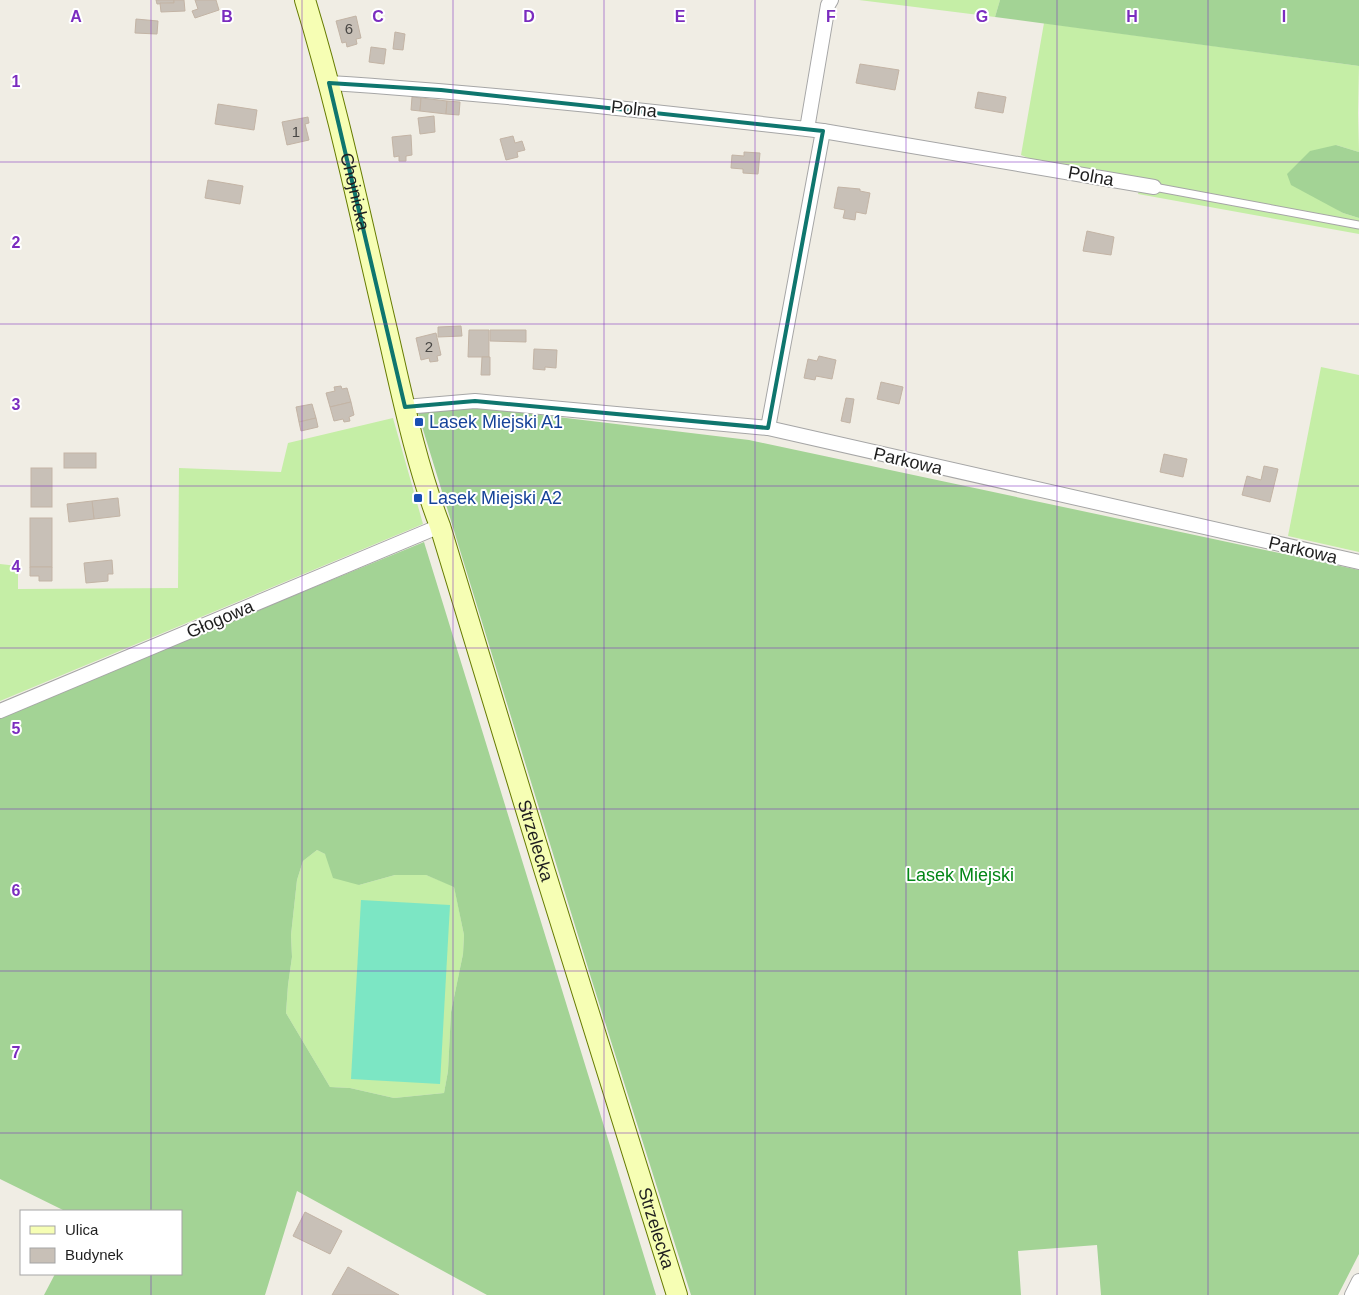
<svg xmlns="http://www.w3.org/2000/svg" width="1359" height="1295" font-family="Arial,sans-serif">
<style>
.grass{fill:#c5eea6}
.forest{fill:#a3d395;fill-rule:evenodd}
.pitch{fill:#7ce6c4}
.building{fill:#c8c0b7;stroke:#c3b4a5}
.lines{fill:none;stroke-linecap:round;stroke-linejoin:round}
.lane-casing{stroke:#a6a6a6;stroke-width:9}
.street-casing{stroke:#a6a6a6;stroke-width:16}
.secondary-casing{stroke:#667b00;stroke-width:22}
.lane{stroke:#fff;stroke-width:7}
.street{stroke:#fff;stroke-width:14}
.secondary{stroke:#f6feb4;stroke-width:20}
.marked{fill:none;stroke:#0f766e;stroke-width:4;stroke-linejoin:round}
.grid{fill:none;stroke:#7b2cbf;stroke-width:1;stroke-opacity:0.55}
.transit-dot{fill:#1a4fb4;stroke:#fff;stroke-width:2}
.labels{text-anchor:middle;stroke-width:4;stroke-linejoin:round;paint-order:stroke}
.number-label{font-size:15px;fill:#494745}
.street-label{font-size:18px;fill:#1f1f1f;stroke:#fff}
.transit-label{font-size:18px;fill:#164399;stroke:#fff;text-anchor:start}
.park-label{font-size:18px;fill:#038616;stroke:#fff}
.grid-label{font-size:16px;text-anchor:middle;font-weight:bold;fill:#7b2cbf;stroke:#fff;stroke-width:4;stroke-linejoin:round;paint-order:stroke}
</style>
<rect width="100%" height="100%" fill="#f0ede4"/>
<!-- grass -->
<g class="grass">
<path d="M859,0H1000L995,17Z"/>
<path d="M1044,23L1359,66L1358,113L1359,152L1336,145L1327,203L1343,213L1359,218V234L1138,194L1142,180L1038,162L1021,155Z"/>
<path d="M1321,367L1359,375V552L1288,536Z"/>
<path d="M393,418L423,524L0,701V564L18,566V589L178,588L179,468L281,472L288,443Z"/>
<path d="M317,850L325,854L359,885L395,875H426L454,886L464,935L463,954L451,1012L448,1071L444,1093L394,1098L350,1088L330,1087L286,1013L288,985L292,957L291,935L297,880L303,861Z"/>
</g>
<!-- forest -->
<g class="forest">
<path d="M1000,0H1359V66L995,17Z"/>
<path d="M1336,145L1359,152V218L1343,213L1291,185L1287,174L1310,151Z"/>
<path d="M475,407L749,440L1359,570V1254L1338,1295H1101L1097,1245L1018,1251L1021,1295H691L592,981L417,410Z"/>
<path d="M424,542L656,1295H487L297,1191L265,1295H44L55,1274H181V1211H65L0,1179V716ZM317,850L325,854L333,878L359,885L395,875H426L454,887L464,935L463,954L451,1012L448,1071L444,1093L394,1098L350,1088L330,1087L286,1013L288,985L292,957L291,935L297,880L303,861Z"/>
</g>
<!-- pitch -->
<path class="pitch" d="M361,900L450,905L440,1084L351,1079Z"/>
<!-- building -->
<g class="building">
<path d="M156,0H174V3L157,4Z"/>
<path d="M174,0H184L185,11L161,12L160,3H174Z"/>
<path d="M195,0H216L219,10L195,18L192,11L198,9Z"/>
<path d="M356,16L361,38L356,39L357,44L347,47L346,42L342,43L336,21Z"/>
<path d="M136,19L158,21L157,34L135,33Z"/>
<path d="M395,32L405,34L403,50L393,49Z"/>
<path d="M371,47L386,49L384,64L369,62Z"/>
<path d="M860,64L899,70L895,90L856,83Z"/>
<path d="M978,92L1006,97L1003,113L975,108Z"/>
<path d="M412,97L421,98L420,111L411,110Z"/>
<path d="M421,98L447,101L446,114L420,111Z"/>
<path d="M447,101L460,102L459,115L446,114Z"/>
<path d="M218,104L257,110L254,130L215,124Z"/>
<path d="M434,116L435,132L420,134L418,118Z"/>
<path d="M308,117L309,123L305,124L309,140L287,145L282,122Z"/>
<path d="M411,135L412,155L406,156V161H399V156L394,157L392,137Z"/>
<path d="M513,136L515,143L522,141L525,150L517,152L518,157L506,160L500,139Z"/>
<path d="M744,152L760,153L758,174L743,173V169L731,168L732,155L744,156Z"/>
<path d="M208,180L243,186L240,204L205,198Z"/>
<path d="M838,187L860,189V191L870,193L866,214L856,212L855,220L843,218L845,210L834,208Z"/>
<path d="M1087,231L1114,237L1111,255L1083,251Z"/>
<path d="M461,326L462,336L438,337V327Z"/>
<path d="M469,330H489V357H468Z"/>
<path d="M490,330H526V342L490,341Z"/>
<path d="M436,333L441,355L437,356L438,361L430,362L429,358L421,360L416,338Z"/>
<path d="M534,349L557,350L556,368L545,367V370L533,369Z"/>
<path d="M819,356L836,360L832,379L816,376L815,380L804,378L808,359L817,361Z"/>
<path d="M482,357H490V375H481Z"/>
<path d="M881,382L903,387L899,404L877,399Z"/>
<path d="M341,386L342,389L347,388L351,402L330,407L326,393L335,391L334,387Z"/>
<path d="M846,398L854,399L850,423L841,421Z"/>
<path d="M351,402L354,415L349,417L350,421L344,422L343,419L334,421L330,407Z"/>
<path d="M312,404L316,418L299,422L296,407Z"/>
<path d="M316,418L318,427L301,431L299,422Z"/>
<rect x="64" y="453" width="32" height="15"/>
<path d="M1164,454L1187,459L1183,477L1160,472Z"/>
<path d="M1264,466L1278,469L1270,502L1242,495L1247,476L1261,480Z"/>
<rect x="31" y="468" width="21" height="39"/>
<path d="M118,498L120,516L94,519L92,501Z"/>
<path d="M92,501L94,519L69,522L67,504Z"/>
<rect x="30" y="518" width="22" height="49"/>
<path d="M112,560L113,574H108V581L86,583L84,563Z"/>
<path d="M30,567H52V581H39V576H30Z"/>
<path d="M305,1212L342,1231L330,1254L293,1236Z"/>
<path d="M348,1267L399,1295H332Z"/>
</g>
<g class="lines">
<defs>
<path id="lane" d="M1154,187L1359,225"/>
<g id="street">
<path d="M329,83C489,93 648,111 807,129L828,5L831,0"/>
<path d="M807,129L823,131L768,428L1359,562"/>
<path d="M823,131L1154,187"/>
<path d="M405,407L475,401L768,428"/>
<path d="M0,711L440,526"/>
<path d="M1352,1295L1359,1281"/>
</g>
<g id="secondary">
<path id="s1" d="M305,0C338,108 361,220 387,330C402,395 416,464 440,526L545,872L677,1295"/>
</g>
</defs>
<!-- lane casing -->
<use href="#lane" class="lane-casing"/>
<!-- street casing -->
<use href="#street" class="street-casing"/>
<!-- secondary casing -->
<use href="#secondary" class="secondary-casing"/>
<!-- lane -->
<use href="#lane" class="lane"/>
<!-- street -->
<use href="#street" class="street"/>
<!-- secondary -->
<use href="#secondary" class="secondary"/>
</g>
<!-- marked area -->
<path class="marked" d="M329,83L441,90L823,131L768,428L475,401L405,407Z"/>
<!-- grid -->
<path class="grid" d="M151,0V1211M302,0V1295M453,0V1295M604,0V1295M755,0V1295M906,0V1295M1057,0V1295M1208,0V1295M0,162H1359M0,324H1359M0,486H1359M0,648H1359M0,809H1359M0,971H1359M0,1133H1359M151,1274V1295"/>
<!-- markers -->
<g class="transit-dot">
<rect x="414" y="417" width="10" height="10" rx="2.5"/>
<rect x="413" y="493" width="10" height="10" rx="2.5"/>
</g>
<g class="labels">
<!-- number labels -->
<g class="number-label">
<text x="349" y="34">6</text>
<text x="296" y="137">1</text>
<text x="429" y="352">2</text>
</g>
<!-- street labels -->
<g class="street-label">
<text transform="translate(634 109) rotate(6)" y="6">Polna</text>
<text transform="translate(1091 176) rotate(10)" y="6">Polna</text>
<text dy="6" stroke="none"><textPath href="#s1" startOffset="198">Chojnicka</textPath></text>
<text transform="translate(908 461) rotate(13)" y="6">Parkowa</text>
<text transform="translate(1303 550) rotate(13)" y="6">Parkowa</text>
<text transform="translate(220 619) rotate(-23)" y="6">Głogowa</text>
<text dy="6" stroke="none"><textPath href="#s1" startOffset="872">Strzelecka</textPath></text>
<text dy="6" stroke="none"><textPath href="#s1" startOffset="1278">Strzelecka</textPath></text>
</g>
<!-- transit labels -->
<g class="transit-label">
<text x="429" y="428">Lasek Miejski A1</text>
<text x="428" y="504">Lasek Miejski A2</text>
</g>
<!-- park labels -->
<g class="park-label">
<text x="960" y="881">Lasek Miejski</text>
</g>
</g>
<g class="grid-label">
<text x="76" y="22">A</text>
<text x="227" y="22">B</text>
<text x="378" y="22">C</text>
<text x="529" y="22">D</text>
<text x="680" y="22">E</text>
<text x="831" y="22">F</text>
<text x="982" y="22">G</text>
<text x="1132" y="22">H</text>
<text x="1284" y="22">I</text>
<text x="16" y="87">1</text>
<text x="16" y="248">2</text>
<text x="16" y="410">3</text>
<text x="16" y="572">4</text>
<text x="16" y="734">5</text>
<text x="16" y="896">6</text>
<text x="16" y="1058">7</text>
</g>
<!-- legend -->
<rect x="20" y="1210" width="162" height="65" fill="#ffffff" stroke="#a5a5a5"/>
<rect x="30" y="1226" width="25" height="8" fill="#f6feb4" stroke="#a5a5a5"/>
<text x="65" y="1235" font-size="15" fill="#1f1f1f">Ulica</text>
<rect x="30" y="1248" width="25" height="15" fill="#c8c0b7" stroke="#a5a5a5"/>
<text x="65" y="1260" font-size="15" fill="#1f1f1f">Budynek</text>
</svg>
